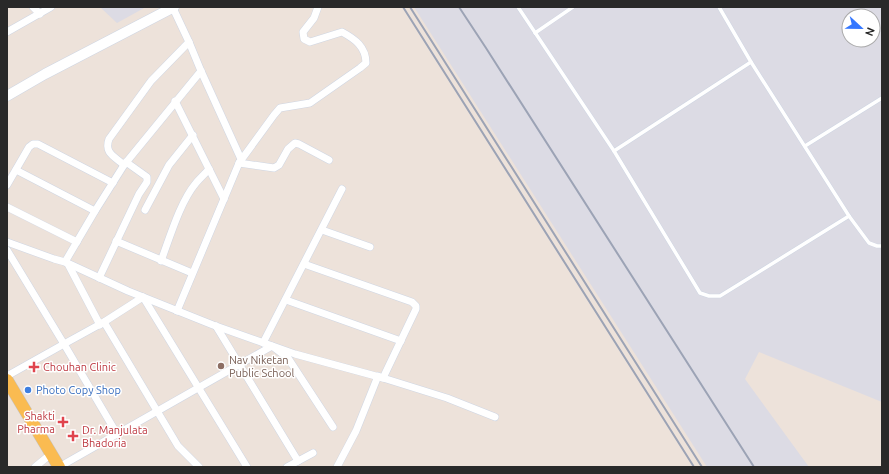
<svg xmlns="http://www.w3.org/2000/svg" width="889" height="474" font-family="Ubuntu,sans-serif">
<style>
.industrial{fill:#dcdbe4;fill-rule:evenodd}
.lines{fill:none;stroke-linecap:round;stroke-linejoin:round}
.lane-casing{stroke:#cfd6e3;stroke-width:4.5}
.street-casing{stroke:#cfd6e3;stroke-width:8}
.secondary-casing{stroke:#cfd6e3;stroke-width:11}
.primary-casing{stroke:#c3c3c3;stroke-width:13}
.lane{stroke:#fff;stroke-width:3.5}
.street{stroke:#fff;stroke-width:7}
.secondary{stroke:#fff;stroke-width:10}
.primary{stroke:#fabb51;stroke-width:12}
.rail{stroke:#9ca3b5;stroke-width:2}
.education-dot{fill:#8d6e63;stroke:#fff;stroke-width:1.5}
.health-dot{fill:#e0444e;stroke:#fff;stroke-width:1.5}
.shop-dot{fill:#3f7fe0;stroke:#fff;stroke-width:1.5}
.labels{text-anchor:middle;stroke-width:3;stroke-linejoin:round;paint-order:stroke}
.education-label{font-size:11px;fill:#785e54;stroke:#fff;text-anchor:start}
.health-label{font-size:11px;fill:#be3a42;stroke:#fff;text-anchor:start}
.shop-label{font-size:11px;fill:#366cbe;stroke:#fff;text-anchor:start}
</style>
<rect width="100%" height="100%" fill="#ede2da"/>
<!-- industrial -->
<g class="industrial">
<path d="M100,7H146L117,23Z"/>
<path d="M414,7H882V402L759,352L745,379L809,467H707ZM849,16H873V40H849Z"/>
</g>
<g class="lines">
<defs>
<g id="lane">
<path d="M518,7L614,151L700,293L709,296H720L849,216"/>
<path d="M719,7L751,62L849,216L869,243L877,246H882"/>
<path d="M535,33L573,7"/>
<path d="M805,146L882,98"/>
<path d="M614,151L751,62"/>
</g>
<g id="street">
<path d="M33,7L40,14"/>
<path d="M173,8L189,42L201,71L241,159"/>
<path d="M7,32L51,7"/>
<path d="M175,101L224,199"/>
<path d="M239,163L274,168L279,165L288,149L295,143L299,144L329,160"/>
<path d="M124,165C114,156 104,153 109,139L151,81L189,42"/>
<path d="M16,170L95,211"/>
<path d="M7,185L29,147L33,144H38L113,183"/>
<path d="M7,207L77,242"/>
<path d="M145,210L169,165L193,135"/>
<path d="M322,230L370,247"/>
<path d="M116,241L192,273"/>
<path d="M7,242L54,259L65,262L128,291L213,325L295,354L383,378L447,398L495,417"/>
<path d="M7,250L64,344L7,376"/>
<path d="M161,261C170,237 180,202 196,183C200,178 205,174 209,169"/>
<path d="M65,262L95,211L124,165L201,71"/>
<path d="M68,264L100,325"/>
<path d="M304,264L412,302L416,306V309L383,378"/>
<path d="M99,278L139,194L147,182V177L126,162"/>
<path d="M286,300L401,341"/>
<path d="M177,311L239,163L274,115L280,108L310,103L360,68L366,63C366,47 355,39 342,32L310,42L304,39L303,32L314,18L318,7"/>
<path d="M104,322L143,297L247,467"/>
<path d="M216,326L298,461"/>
<path d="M263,343L342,189"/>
<path d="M117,434L64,344L104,322L178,446L199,467"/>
<path d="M35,467L46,458"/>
<path d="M59,467L272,346L288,358L333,427"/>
<path d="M287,467L313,453"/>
<path d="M337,467L356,431L378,376"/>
</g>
<path id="secondary" d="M7,96L45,74L174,7"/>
<path id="primary" d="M7,380L59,467"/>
</defs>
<!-- lane casing -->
<use href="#lane" class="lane-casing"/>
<!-- street casing -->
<use href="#street" class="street-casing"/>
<!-- secondary casing -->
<use href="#secondary" class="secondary-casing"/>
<!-- primary casing -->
<use href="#primary" class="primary-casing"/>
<!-- lane -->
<use href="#lane" class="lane"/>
<!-- street -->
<use href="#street" class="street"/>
<!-- secondary -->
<use href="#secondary" class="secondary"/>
<!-- primary -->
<use href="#primary" class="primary"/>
<!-- rail -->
<g class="rail">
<path d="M403,7L694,467"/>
<path d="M410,7L702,467"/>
<path d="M459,7L486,48L754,467"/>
</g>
</g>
<!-- markers -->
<circle class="education-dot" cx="221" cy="366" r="4"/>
<g class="health-dot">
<path d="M32 361h4v4h4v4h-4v4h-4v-4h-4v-4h4z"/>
<path d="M61 416h4v4h4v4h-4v4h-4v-4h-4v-4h4z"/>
<path d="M71 430h4v4h4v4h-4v4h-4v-4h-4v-4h4z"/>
</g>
<circle class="shop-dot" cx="28" cy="390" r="4"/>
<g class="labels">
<!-- education labels -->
<g class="education-label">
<text x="229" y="364">Nav Niketan<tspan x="229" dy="13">Public School</tspan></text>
</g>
<!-- health labels -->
<g class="health-label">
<text x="43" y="371">Chouhan Clinic</text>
<text x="55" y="420" text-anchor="end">Shakti<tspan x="55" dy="13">Pharma</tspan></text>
<text x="82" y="434">Dr. Manjulata<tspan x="82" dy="13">Bhadoria</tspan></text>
</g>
<!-- shop labels -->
<g class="shop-label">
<text x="36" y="394">Photo Copy Shop</text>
</g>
</g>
<!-- border -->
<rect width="889" height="474" fill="none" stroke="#292929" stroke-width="16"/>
<!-- north arrow -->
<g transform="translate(861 28) rotate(112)"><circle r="19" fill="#ffffff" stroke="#a9a9a9"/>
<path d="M0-3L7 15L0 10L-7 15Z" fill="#3477ff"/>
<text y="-6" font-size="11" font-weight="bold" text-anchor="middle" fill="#292929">N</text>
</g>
</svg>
